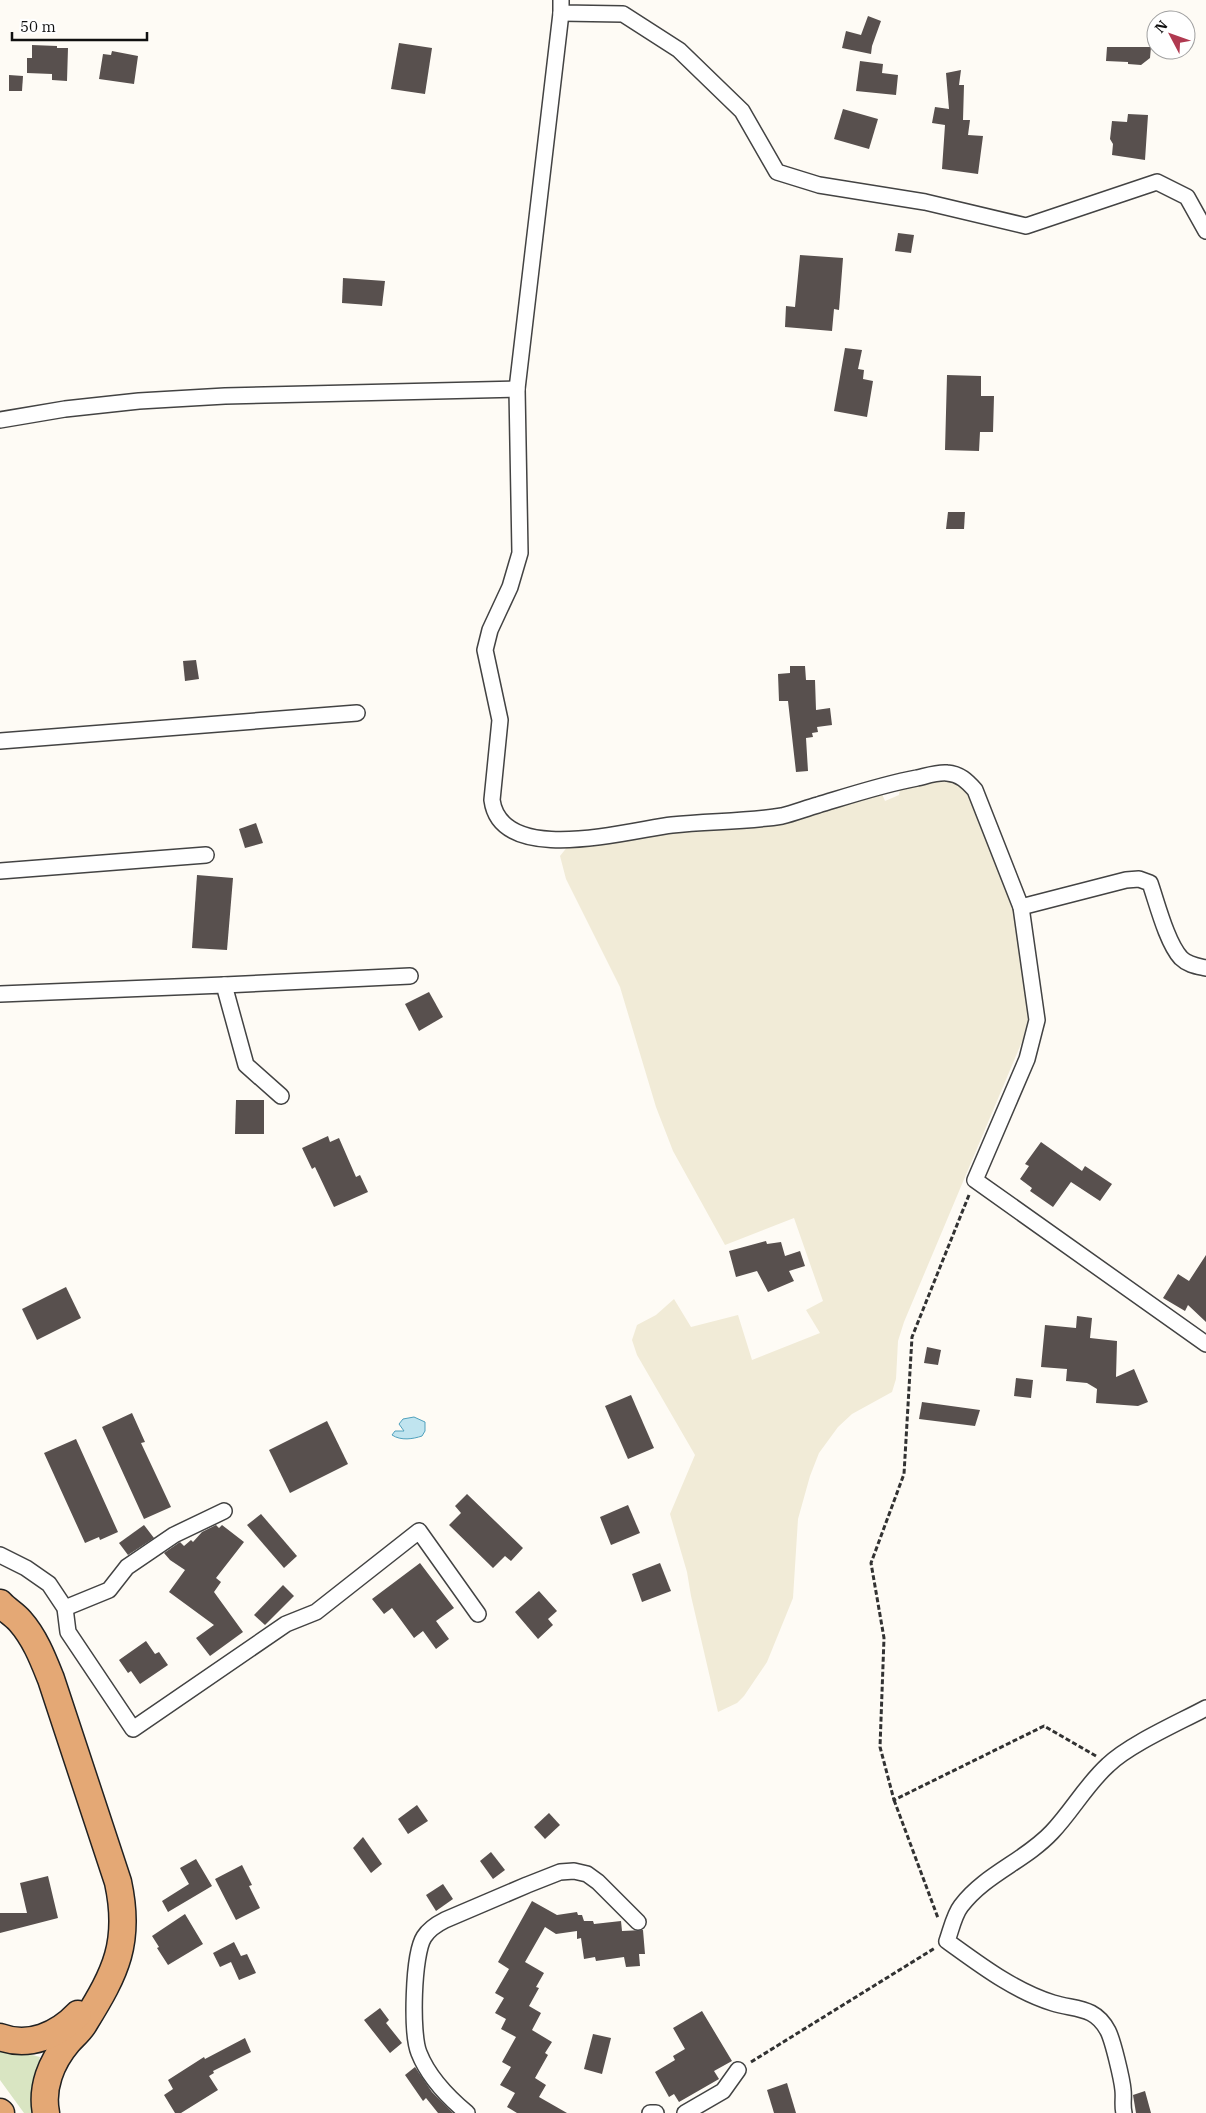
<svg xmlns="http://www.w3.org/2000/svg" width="1206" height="2113" font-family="'IBM Plex Serif',serif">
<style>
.farmland{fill:#f1ebd7}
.green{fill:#d9e5c2}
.water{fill:#c0e4ef;stroke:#50a1bd}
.building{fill:#58504e}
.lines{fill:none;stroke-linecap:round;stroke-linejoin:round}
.minor-casing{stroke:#434343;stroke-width:18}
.trunk-casing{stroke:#212121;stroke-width:29}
.path{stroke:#323232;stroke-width:3;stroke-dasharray:5 2.5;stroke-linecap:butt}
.minor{stroke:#fff;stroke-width:15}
.trunk{stroke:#e4a875;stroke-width:26}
</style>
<rect width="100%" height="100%" fill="#fefbf5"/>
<!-- farmland -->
<path class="farmland" d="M948,779L967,787L1017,916L1028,1018L1023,1039L904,1322L898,1341L896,1379L892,1392L852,1414L838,1427L819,1453L810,1476L798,1519L793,1598L767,1662L744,1696L737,1703L718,1712L691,1596L687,1572L670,1514L695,1455L637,1355L632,1340L637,1325L656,1315L674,1299L691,1327L738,1315L752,1360L820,1333L806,1310L823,1301L794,1218L725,1245L673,1151L656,1107L620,987L566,879L560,856L568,846L655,834L748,828L882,794L885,801L899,795L900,788Z"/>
<!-- green -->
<path class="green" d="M0,2047L40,2057L32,2087V2113H24L0,2080Z"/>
<!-- water -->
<path class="water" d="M414,1417L425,1422V1431L422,1436C413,1439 401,1441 392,1435L395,1431H404L399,1424L403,1419Z"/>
<!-- building -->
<g class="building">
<path d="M868,16L881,21L872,46L871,54L842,48L846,31L861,35Z"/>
<path d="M399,43L432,48L425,94L391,89Z"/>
<path d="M32,45L57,46V48H68L67,81L52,80V74L27,73V58H32Z"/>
<path d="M1107,47H1151L1150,58L1141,65L1128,64V62L1106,61Z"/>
<path d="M112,51L138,56L134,84L99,79L103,54L111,55Z"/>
<path d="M860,61L883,64L882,73L898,75L896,95L856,91Z"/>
<path d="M961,70L959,85H964L963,120H970L968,135L983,136L978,174L942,169L945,125L932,123L935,107L949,109L946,73Z"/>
<path d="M9,75L23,76L22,91H9Z"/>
<path d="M843,109L878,119L869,149L834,139Z"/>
<path d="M1128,114L1148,115L1145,160L1112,155L1113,144L1110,139L1112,121L1127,122Z"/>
<path d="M898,233L914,235L911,253L895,251Z"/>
<path d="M800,255L843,258L839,310L834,309L832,331L785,327L786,306L795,307Z"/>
<path d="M343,278L385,281L382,306L342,303Z"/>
<path d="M845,348L862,350L858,369L864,370L863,379L873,381L867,417L834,411Z"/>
<path d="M947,375L981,376V396H994L993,432H980L979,451L945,450Z"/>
<path d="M948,512H965L964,529H946Z"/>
<path d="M196,660L199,679L185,681L183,661Z"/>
<path d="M790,666H805L806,680H815L816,710L830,708L832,725L817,727L818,732L812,733L813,737L806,738L808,771L796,772L788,701H779L778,674L790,673Z"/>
<path d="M256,823L263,843L245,848L239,829Z"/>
<path d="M197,875L233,878L227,950L192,948Z"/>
<path d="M429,992L443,1017L419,1031L405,1004Z"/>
<path d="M236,1100H264V1134H235Z"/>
<path d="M328,1136L330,1142L339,1138L356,1177L360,1175L368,1192L334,1207L315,1167L312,1169L302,1148Z"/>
<path d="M1041,1142L1082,1171L1085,1166L1112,1184L1100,1201L1071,1182L1053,1207L1030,1191L1032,1188L1020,1179L1029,1166L1025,1164Z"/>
<path d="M766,1241L767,1244L781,1242L785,1256L800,1251L805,1266L789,1271L794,1281L768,1292L757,1271L736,1277L729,1251Z"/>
<path d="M1206,1255V1322L1188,1305L1185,1311L1163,1298L1178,1274L1189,1281Z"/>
<path d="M66,1287L81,1318L37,1340L22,1309Z"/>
<path d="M1077,1316L1092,1318L1090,1338L1117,1341L1116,1377L1134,1369L1148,1402L1138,1406L1096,1403L1097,1389L1087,1383L1066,1381L1067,1369L1041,1367L1045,1325L1076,1328Z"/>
<path d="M927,1347L941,1350L938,1365L924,1363Z"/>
<path d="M1016,1378L1033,1380L1031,1398L1014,1396Z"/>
<path d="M631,1395L654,1448L628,1459L605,1406Z"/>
<path d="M922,1402L980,1410L975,1426L919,1419Z"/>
<path d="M132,1413L145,1442L141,1443L171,1507L144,1519L102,1427Z"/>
<path d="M327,1421L348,1464L290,1493L269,1450Z"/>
<path d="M76,1439L118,1532L100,1540L99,1537L85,1543L44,1453Z"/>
<path d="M467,1494L523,1548L511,1561L505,1556L493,1568L449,1525L461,1513L455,1506Z"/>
<path d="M628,1505L640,1533L611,1545L600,1517Z"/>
<path d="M261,1514L297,1556L284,1568L247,1525Z"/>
<path d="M144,1525L154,1538L128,1555L119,1543Z"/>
<path d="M216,1525L219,1528L222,1525L244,1542L216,1578L221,1582L214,1592L243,1632L210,1656L196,1638L214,1625L169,1592L185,1570L170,1560L164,1553L180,1542L184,1546L191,1540L193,1542L202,1532Z"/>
<path d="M420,1563L454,1608L436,1621L449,1639L436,1649L423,1631L414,1638L392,1608L384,1614L372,1599Z"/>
<path d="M660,1563L671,1591L642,1602L632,1574Z"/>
<path d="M283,1585L294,1596L265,1625L254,1615Z"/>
<path d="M539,1591L557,1611L548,1619L553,1625L538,1639L515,1612Z"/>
<path d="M146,1641L155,1654L159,1652L168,1665L140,1684L131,1671L128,1673L119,1660Z"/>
<path d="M417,1805L428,1821L408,1834L398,1819Z"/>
<path d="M549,1813L560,1825L545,1839L534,1827Z"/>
<path d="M363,1837L382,1864L371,1873L353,1848Z"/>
<path d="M491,1852L505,1870L493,1879L480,1861Z"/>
<path d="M196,1859L212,1886L168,1912L162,1901L189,1884L180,1868Z"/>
<path d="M242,1865L252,1885L249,1886L260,1908L236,1920L215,1879Z"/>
<path d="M48,1876L58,1918L0,1933V1913H27L20,1883Z"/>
<path d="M443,1884L453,1899L436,1911L426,1895Z"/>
<path d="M532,1901L557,1915L577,1912L578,1915H582L584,1921H593L594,1924L621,1921L622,1931L643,1930L645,1954H639L640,1966L626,1967L624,1957L596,1961L595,1957L584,1959L581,1938L577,1939V1931L556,1934L545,1927L525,1962L544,1973L536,1987L539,1988L529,2006L541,2013L532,2030L552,2042L545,2053L548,2055L535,2078L546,2085L539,2097L567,2113H517L507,2107L515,2093L500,2085L511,2067L502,2062L516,2037L501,2029L506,2019L495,2013L504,1998L495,1993L509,1969L498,1962Z"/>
<path d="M185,1914L203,1944L168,1965L157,1948L159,1947L152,1936Z"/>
<path d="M234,1942L241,1956L247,1954L256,1973L239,1980L231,1962L220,1967L213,1953Z"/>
<path d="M380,2008L389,2020L386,2023L402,2043L390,2053L364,2020Z"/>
<path d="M702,2011L732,2061L714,2071L719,2079L679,2102L674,2094L669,2097L655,2072L675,2060L673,2056L685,2049L673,2028Z"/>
<path d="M593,2034L611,2038L602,2074L584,2069Z"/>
<path d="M245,2038L251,2052L213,2071L214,2073L209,2076L218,2090L181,2113H175L164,2095L173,2089L168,2080L204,2057L205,2059Z"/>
<path d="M415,2067L432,2092L453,2113H438L426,2098L423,2101L405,2075Z"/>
<path d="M787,2083L796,2113H774L767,2090Z"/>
<path d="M1145,2091L1151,2113H1136L1133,2095Z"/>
</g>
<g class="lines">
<defs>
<g id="minor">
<path d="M561,0V13L623,14L679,50L742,111L777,172L819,185L925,202L1026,226L1157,182L1187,197L1206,231"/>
<path d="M561,13L517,389L520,553L510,587L490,630L485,650L500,720L492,800C501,867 630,830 672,825C709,821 746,822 782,816C794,813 807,808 818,805C851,795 884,784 917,778C926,776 938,772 947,773C960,774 967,781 975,790L1021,907L1037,1020L1027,1059L975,1180L1206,1344"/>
<path d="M0,420L65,409L139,401L225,396L517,389"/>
<path d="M0,741L357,713"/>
<path d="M0,871L206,855"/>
<path d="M1021,907L1126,880L1139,879L1150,883C1157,903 1167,943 1181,958C1188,965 1197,966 1206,968"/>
<path d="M224,985L410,976"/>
<path d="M0,994L224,985L246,1065L281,1096"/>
<path d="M0,1555L26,1568L49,1584L65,1608L68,1632L133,1729L286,1624L316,1612L419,1531L478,1614"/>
<path d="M65,1608L109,1590L127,1567L174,1535L224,1511"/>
<path d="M467,2113C449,2098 428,2076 419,2053C411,2034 413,1954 424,1937C429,1929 437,1924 445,1920L527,1885L560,1872L574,1871L587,1874L598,1882L638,1922"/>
<path d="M650,2113H656"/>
<path d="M685,2113L723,2091L738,2070"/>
<path d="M1124,2113C1122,2105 1124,2098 1123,2090C1122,2079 1113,2041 1108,2031C1095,2006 1076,2010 1053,2003C1014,1991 979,1964 947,1941C951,1930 954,1915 961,1906C985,1874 1025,1861 1052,1832C1072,1811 1086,1785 1108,1765C1130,1744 1178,1723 1206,1708"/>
</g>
<g id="trunk">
<path d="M0,1603C6,1610 14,1614 20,1621C35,1638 43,1659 51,1679L118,1882C131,1942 116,1972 85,2022C81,2030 73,2036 68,2042C51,2062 41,2088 46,2113"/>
<path d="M0,2037C29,2048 58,2035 78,2014"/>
<path d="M0,2112L1,2113"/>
</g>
</defs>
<!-- minor casing -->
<use href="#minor" class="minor-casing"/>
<!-- trunk casing -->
<use href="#trunk" class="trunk-casing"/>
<!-- path -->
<g class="path">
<path d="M969,1195L912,1337L904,1474L871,1563L884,1638L880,1747L894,1800L1044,1726L1096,1756"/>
<path d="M894,1800L938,1918"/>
<path d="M751,2062L935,1948"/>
</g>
<!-- minor -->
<use href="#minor" class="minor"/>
<!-- trunk -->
<use href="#trunk" class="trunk"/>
</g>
<!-- north arrow -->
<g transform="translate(1171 35) rotate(311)"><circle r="24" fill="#ffffff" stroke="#9f9f9f"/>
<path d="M0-4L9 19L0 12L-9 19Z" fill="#b03950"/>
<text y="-8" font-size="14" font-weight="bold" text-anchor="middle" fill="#101010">N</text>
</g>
<!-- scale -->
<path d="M12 32v8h135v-8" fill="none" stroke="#101010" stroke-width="2.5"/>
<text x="20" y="32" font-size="15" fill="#101010" stroke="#ffffff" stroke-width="4" paint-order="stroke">50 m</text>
</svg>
